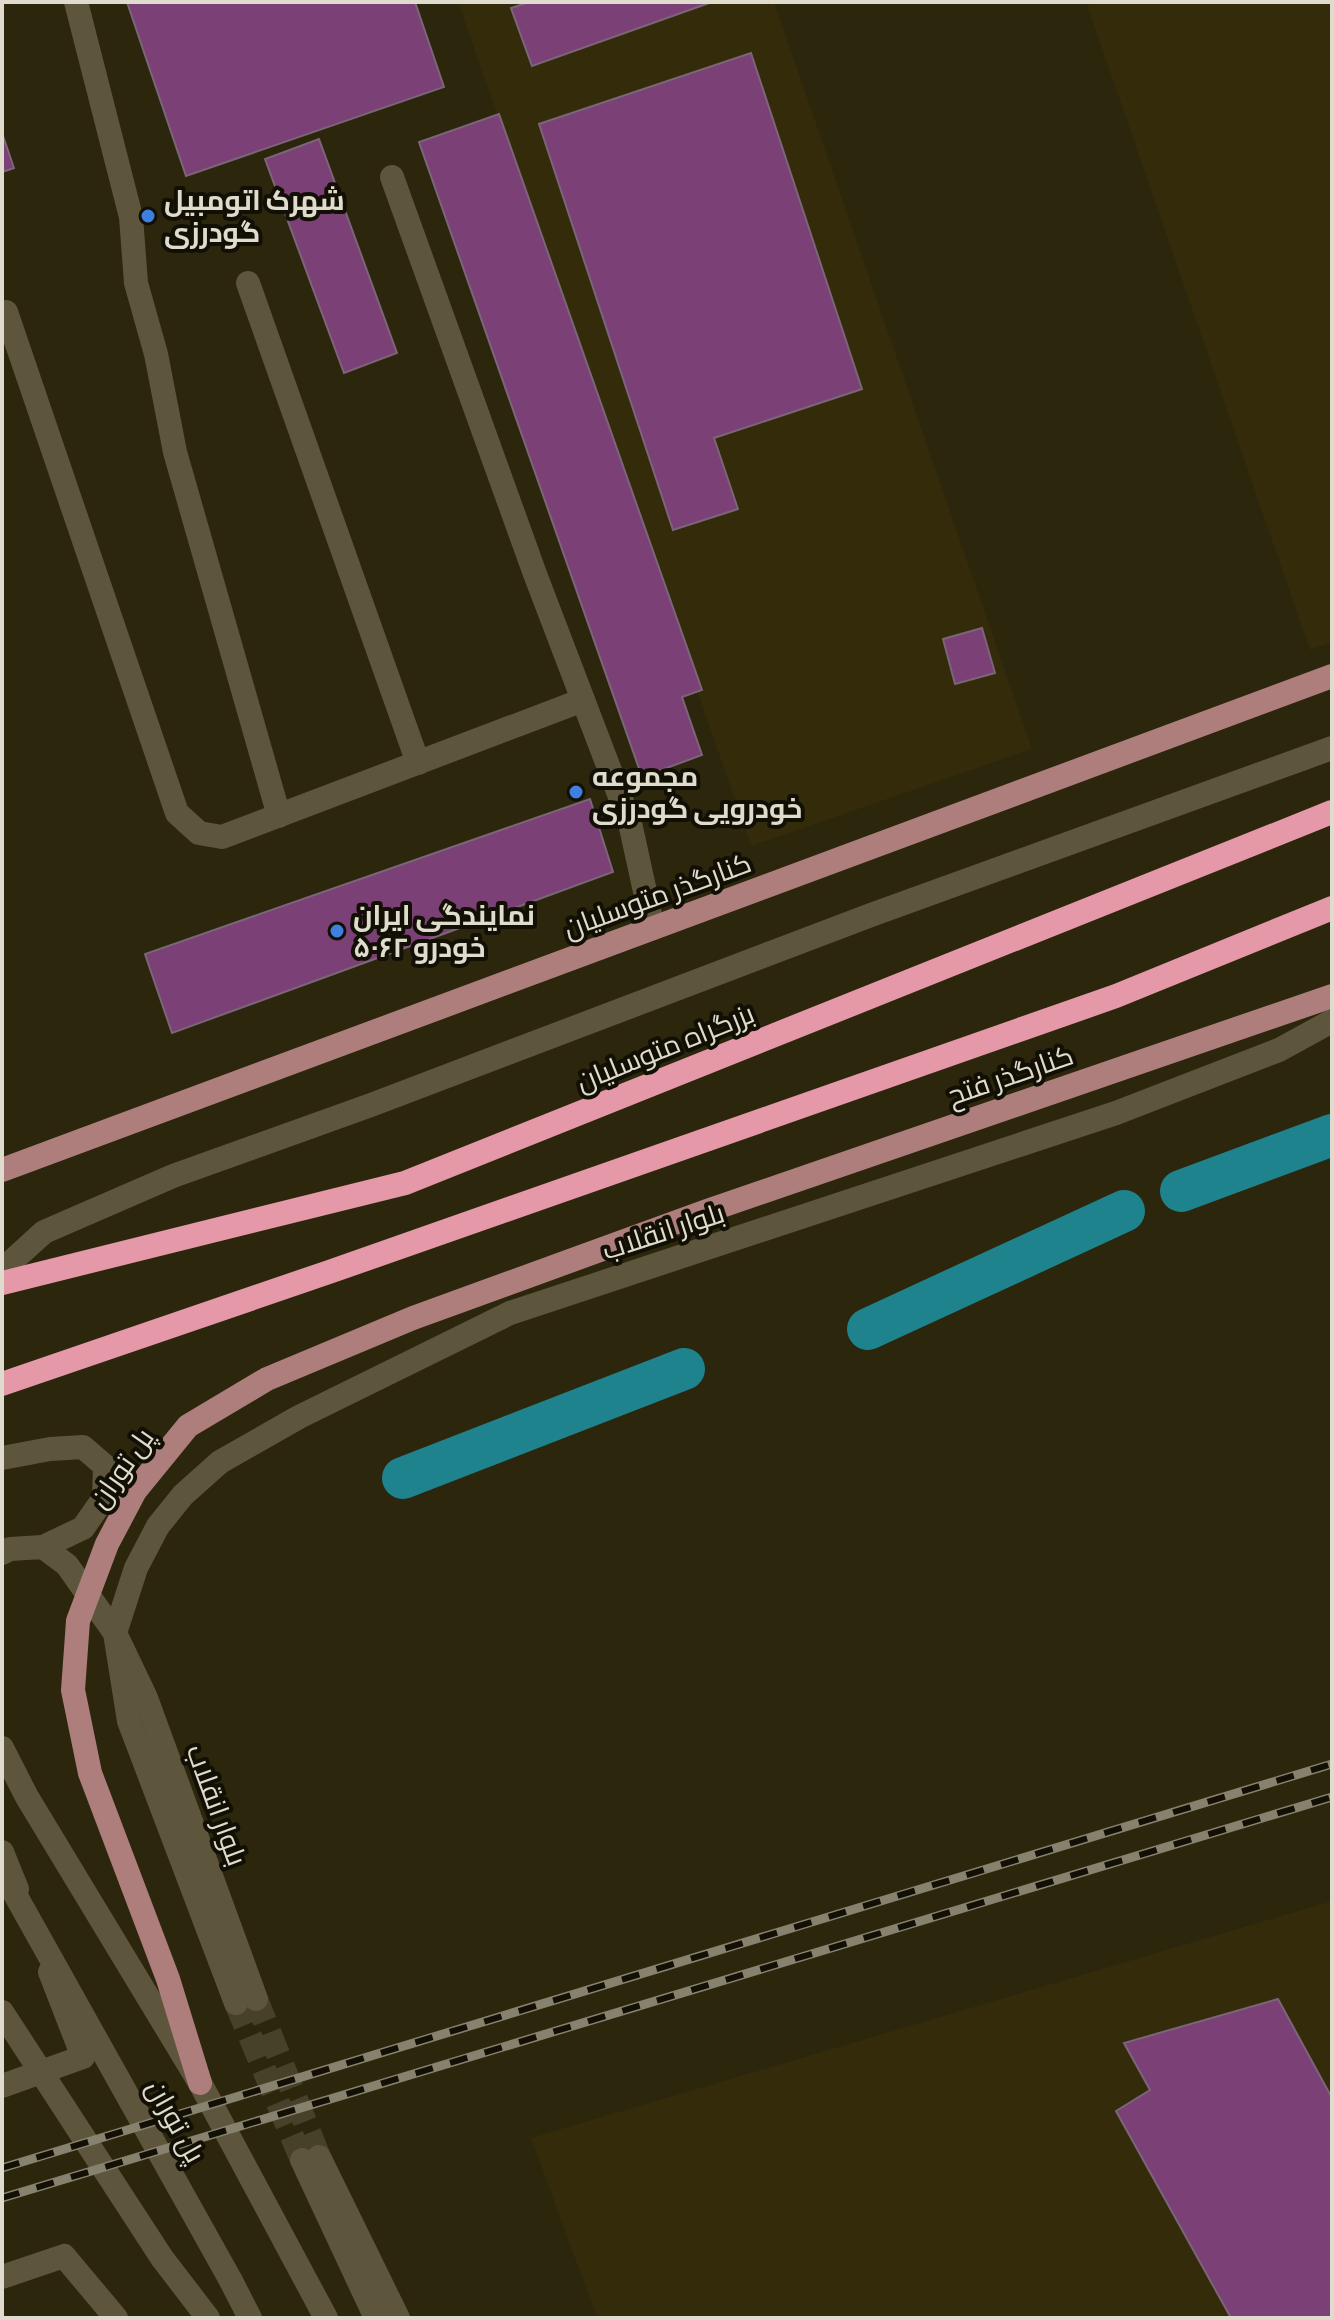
<svg xmlns="http://www.w3.org/2000/svg" width="1334" height="2320" font-family="Bitter,Cairo,serif">
<style>
.built{fill:#342b0b}
.lines{fill:none;stroke-linecap:round;stroke-linejoin:round}
.canal{stroke:#1e838d;stroke-width:42}
.building{fill:#7b4075;stroke:#7b6578;stroke-width:2}
.secondary-tunnel{stroke:#47412a;stroke-width:24;stroke-dasharray:24 12;stroke-linecap:butt}
.lane{stroke:#5d563d;stroke-width:24}
.street{stroke:#5d563d;stroke-width:24}
.secondary{stroke:#5d563d;stroke-width:24}
.primary{stroke:#ae7e7d;stroke-width:24}
.highway{stroke:#e498a8;stroke-width:24}
.rail-casing{stroke:#87826e;stroke-width:9}
.rail{stroke:#120f05;stroke-width:6;stroke-dasharray:18;stroke-linecap:butt}
.shop-dot{fill:#3f7fe0;stroke:#120f05;stroke-width:3}
.labels{text-anchor:middle;stroke-width:8;stroke-linejoin:round;paint-order:stroke}
.poi-label{font-size:28px;font-weight:bold;fill:#e0dccd;stroke:#120f05;text-anchor:start}
.street-label{font-size:28px;fill:#e0dccd;stroke:#120f05}
</style>
<rect width="100%" height="100%" fill="#2c260d"/>
<!-- built -->
<g class="built">
<path d="M458,2H774L1032,749L751,846Z"/>
<path d="M1086,2H1332V642L1310,650Z"/>
<path d="M1332,1901V2318H597L531,2138Z"/>
</g>
<g class="lines">
<!-- canal -->
<g class="canal">
<path d="M1181,1191L1332,1135"/>
<path d="M868,1329L1124,1211"/>
<path d="M403,1478L684,1369"/>
</g>
</g>
<!-- building -->
<g class="building">
<path d="M127,2H415L444,87L186,176Z"/>
<path d="M529,2H712L532,66L511,8Z"/>
<path d="M751,53L862,389L714,438L738,509L673,530L539,124Z"/>
<path d="M499,114L702,690L682,697L702,755L642,777L419,142Z"/>
<path d="M2,133L14,168L2,172Z"/>
<path d="M319,139L397,353L344,373L265,159Z"/>
<path d="M982,628L995,673L955,684L943,639Z"/>
<path d="M590,799L613,872L172,1033L145,954Z"/>
<path d="M1278,1999L1332,2098V2318H1231L1116,2111L1150,2090L1124,2043Z"/>
</g>
<g class="lines">
<!-- secondary-tunnel -->
<g class="secondary-tunnel">
<path d="M256,1999L319,2157"/>
<path d="M236,2003L302,2160"/>
</g>
<!-- lane -->
<g class="lane">
<path d="M76,2L131,217L136,283L156,354L175,452L279,816"/>
<path d="M392,177L535,574L630,823L653,928"/>
<path d="M248,283L418,763"/>
<path d="M6,312L177,813L199,833L222,837L583,700"/>
</g>
<!-- street -->
<g class="street">
<path d="M2,1852L17,1889"/>
<path d="M2,2086L83,2057L50,1972"/>
</g>
<!-- secondary -->
<g class="secondary">
<path d="M2,1270L44,1232L173,1176L371,1105L871,915L1332,748"/>
<path d="M2,1458L50,1449L83,1447L105,1466L104,1498L83,1528L43,1547"/>
<path d="M2,1553L10,1549L43,1547L67,1565L115,1633L129,1721L236,2003"/>
<path d="M2,1748L27,1797L200,2083L326,2318"/>
<path d="M2,1871L230,2279L250,2318"/>
<path d="M256,1999L146,1698L115,1633L136,1568L158,1526L183,1495L220,1462L299,1417L510,1313L1116,1113L1279,1050L1332,1021"/>
<path d="M2,2012L162,2258L208,2318"/>
<path d="M319,2157L398,2318"/>
<path d="M302,2160L376,2318"/>
<path d="M2,2277L64,2256L116,2318"/>
</g>
<!-- primary -->
<g class="primary">
<path d="M2,1170L1332,676"/>
<path d="M200,2083L168,1979L90,1773L73,1690L78,1621L107,1544L135,1491L188,1426L267,1379L413,1318L707,1211L1332,996"/>
</g>
<!-- highway -->
<g class="highway">
<path d="M2,1283L405,1183L1332,812"/>
<path d="M2,1384L329,1272L1116,996L1332,908"/>
</g>
<defs>
<g id="rail">
<path d="M2,2168L1332,1764"/>
<path d="M2,2198L1332,1797"/>
</g>
</defs>
<!-- rail casing -->
<use href="#rail" class="rail-casing"/>
<!-- rail -->
<use href="#rail" class="rail"/>
</g>
<!-- markers -->
<g class="shop-dot">
<circle cx="148" cy="216" r="8"/>
<circle cx="576" cy="792" r="8"/>
<circle cx="337" cy="931" r="8"/>
</g>
<g class="labels">
<!-- poi labels -->
<g class="poi-label">
<text x="164" y="210">شهرک اتومبیل<tspan x="164" dy="32">گودرزی</tspan></text>
<text x="592" y="786">مجموعه<tspan x="592" dy="32">خودرویی گودرزی</tspan></text>
<text x="353" y="925">نمایندگی ایران<tspan x="353" dy="32">خودرو ۵۰۶۲</tspan></text>
</g>
<!-- street labels -->
<g class="street-label">
<text transform="translate(657 895) rotate(-20)" y="10">کنارگذر متوسلیان</text>
<text transform="translate(665 1047) rotate(-22)" y="10">بزرگراه متوسلیان</text>
<text transform="translate(1010 1075) rotate(-19)" y="10">کنارگذر فتح</text>
<text transform="translate(663 1231) rotate(-18)" y="10">بلوار انقلاب</text>
<text transform="translate(121 1468) rotate(-55)" y="10">پل توران</text>
<text transform="translate(217 1805) rotate(70)" y="10">بلوار انقلاب</text>
<text transform="translate(176 2121) rotate(61)" y="10">پل توران</text>
</g>
</g>
<!-- border -->
<rect width="1334" height="2320" fill="none" stroke="#e0dccd" stroke-width="8"/>
</svg>
